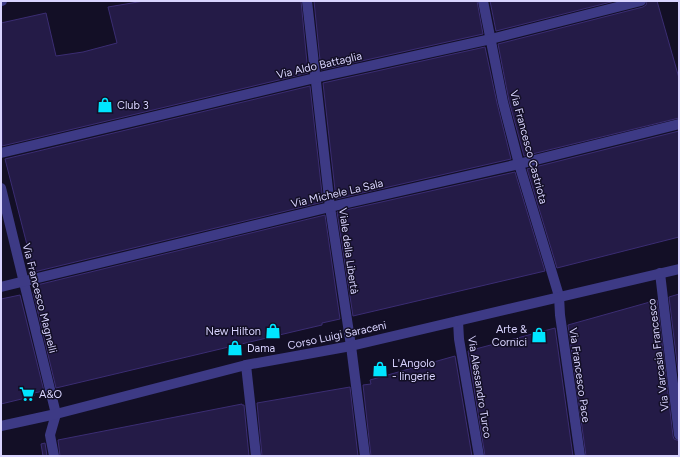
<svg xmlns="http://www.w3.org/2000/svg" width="680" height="457" font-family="Figtree,sans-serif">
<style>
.building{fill:#241b47;stroke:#3b2d73}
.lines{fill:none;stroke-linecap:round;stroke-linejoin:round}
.street{stroke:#3d3a85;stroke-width:10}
.labels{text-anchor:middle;stroke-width:3;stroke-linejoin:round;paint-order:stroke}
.street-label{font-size:11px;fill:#d9d4ff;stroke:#130f26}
.poi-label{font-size:11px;fill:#d9d4ff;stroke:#130f26;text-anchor:start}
</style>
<rect width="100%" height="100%" fill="#130f26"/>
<!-- building -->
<g class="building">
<path d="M144,1H301L308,73L2,146L1,23L46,13L56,56L83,52L117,43L108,7Z"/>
<path d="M314,1H477L483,34L321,70Z"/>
<path d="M490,1H615L496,31Z"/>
<path d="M647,1H657L679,78V118L524,156L509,101L498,44L643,7L646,5Z"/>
<path d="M485,47L497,103L511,159L336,199L323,83Z"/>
<path d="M310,86L323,202L34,272L5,159Z"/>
<path d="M679,131V237L557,268L527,169Z"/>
<path d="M515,172L545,271L353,316L337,212Z"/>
<path d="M325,215L340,319L322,323V325L292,332L56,388L33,292L38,291L37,285Z"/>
<path d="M679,294V379L669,297Z"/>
<path d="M20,295L44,391L34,393V396L1,404V299Z"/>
<path d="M657,300L673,436L674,439L679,441V456H586L568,325Z"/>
<path d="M555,328L573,456H485L468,351Z"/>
<path d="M455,356L472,456H371L363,385L371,384L370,380Z"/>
<path d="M350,387L358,456H262L257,403Z"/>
<path d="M242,404V405H244L249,456H60L58,440Z"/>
<path d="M45,443L47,456H43L41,444Z"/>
</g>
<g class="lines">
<!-- street -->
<g class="street">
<path d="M1,1H2"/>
<path d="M307,1L330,207L351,346L365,456"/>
<path d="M483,1L503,102L519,164L559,296L560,315L580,456"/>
<path d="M1,153L315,78L491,39L641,1"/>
<path d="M1,188L56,414L50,435L54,456"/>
<path d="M660,273L679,435"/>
<path d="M1,287L330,207L519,164L679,124"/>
<path d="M458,321L459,339L479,456"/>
<path d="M246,365L256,456"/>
<path d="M1,426L56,414L246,365L351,346L679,269"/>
</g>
</g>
<!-- icons -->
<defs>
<symbol id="shop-bare" viewBox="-9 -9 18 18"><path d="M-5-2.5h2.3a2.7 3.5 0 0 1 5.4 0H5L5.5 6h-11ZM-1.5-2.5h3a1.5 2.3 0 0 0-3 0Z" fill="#00e5ff" stroke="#130f26" stroke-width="2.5" paint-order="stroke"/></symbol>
<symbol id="supermarket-bare" viewBox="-9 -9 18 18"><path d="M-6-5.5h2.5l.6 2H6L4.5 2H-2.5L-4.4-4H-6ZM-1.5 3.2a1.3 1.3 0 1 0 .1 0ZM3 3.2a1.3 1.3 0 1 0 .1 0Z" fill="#00e5ff" stroke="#130f26" stroke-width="2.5" paint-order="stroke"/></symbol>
</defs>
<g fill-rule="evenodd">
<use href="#shop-bare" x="94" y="94" width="22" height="22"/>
<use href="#shop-bare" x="262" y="320" width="22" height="22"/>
<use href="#shop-bare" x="528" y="324" width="22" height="22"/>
<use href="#shop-bare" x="224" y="337" width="22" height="22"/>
<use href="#shop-bare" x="369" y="358" width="22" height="22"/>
<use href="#supermarket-bare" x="16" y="383" width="22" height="22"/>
</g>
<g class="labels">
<!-- street labels -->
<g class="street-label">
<text transform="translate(319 65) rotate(-13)" y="4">Via Aldo Battaglia</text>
<text transform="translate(529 147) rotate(75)" y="4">Via Francesco Castriota</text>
<text transform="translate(337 193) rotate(-13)" y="4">Via Michele La Sala</text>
<text transform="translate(349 251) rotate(82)" y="4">Viale della Libertà</text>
<text transform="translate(40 298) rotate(76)" y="4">Via Francesco Magnelli</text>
<text transform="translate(337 335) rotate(-12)" y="4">Corso Luigi Saraceni</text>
<text transform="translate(658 355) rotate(-97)" y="4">Via Varcasia Francesco</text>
<text transform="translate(580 375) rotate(82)" y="4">Via Francesco Pace</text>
<text transform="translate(480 387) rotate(81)" y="4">Via Alessandro Turco</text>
</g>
<!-- poi labels -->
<g class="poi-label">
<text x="117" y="109">Club 3</text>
<text x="527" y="333" text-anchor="end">Arte &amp;<tspan x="527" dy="13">Cornici</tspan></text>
<text x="261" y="335" text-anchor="end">New Hilton</text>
<text x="247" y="352">Dama</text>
<text x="392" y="367">L'Angolo<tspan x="392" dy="13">- lingerie</tspan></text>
<text x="39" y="398">A&amp;O</text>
</g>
</g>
<!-- border -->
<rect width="680" height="457" fill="none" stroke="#d9d4ff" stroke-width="4"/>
</svg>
